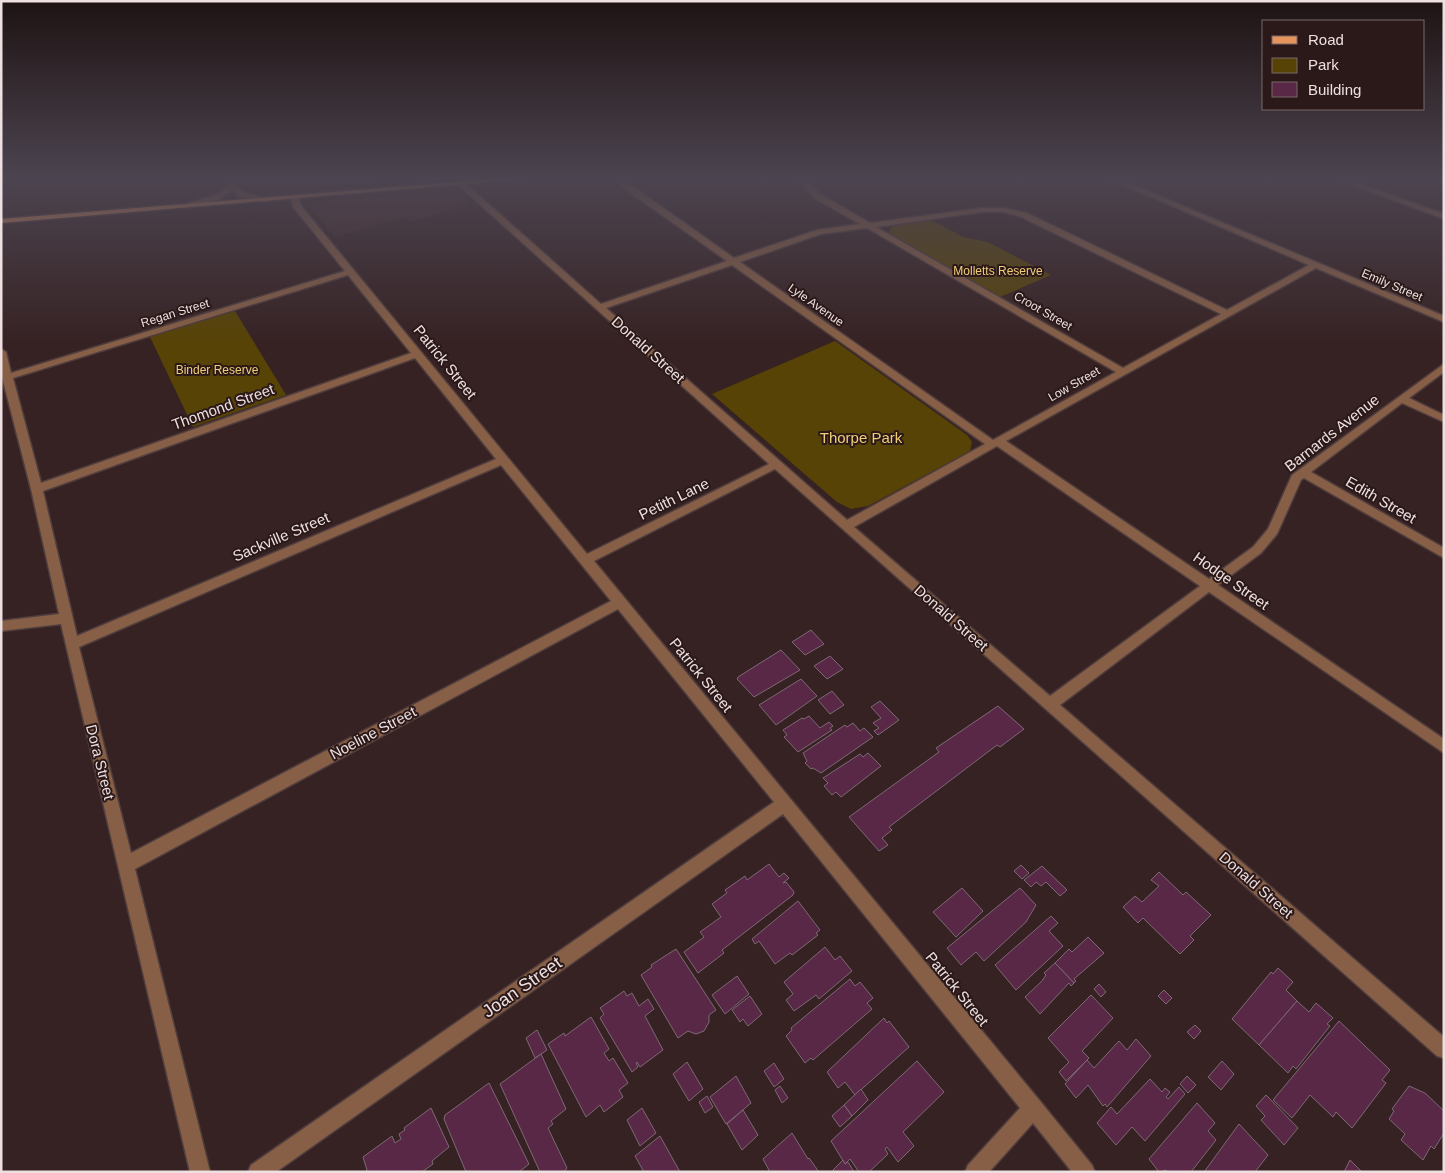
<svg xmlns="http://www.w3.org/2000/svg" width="1445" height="1173" font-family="Arial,sans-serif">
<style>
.built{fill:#442a2a}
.green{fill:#574306}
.building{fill:#592847;stroke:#7d6974}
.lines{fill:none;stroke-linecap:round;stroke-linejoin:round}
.minor-casing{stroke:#503d3d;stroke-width:3}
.major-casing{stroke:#503d3d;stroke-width:3}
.minor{fill:#875f46;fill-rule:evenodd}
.major{fill:#e5945d;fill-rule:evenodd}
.labels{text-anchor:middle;stroke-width:4;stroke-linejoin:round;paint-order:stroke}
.far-park-label{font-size:12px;fill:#f0ce77;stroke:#2b1919}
.far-street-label{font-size:12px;fill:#eee0e0;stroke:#2b1919}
.street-label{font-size:15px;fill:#eee0e0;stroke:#2b1919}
.park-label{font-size:15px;fill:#f0ce77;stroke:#2b1919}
.near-street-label{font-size:18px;fill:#eee0e0;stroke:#2b1919}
</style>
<rect width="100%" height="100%" fill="#362223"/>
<!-- built -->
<g class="built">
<path d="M253,178H429L255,191L249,188Z"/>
<path d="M450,191H454L470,205L410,222L405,217L335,237L308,205L318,201Z"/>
</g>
<!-- green -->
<g class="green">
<path d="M931,220L963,237L988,242L1051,275L1000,297L889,233L890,228L896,224Z"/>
<path d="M235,311L286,395L193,427L150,337Z"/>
<path d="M835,341L967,435L972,442L970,451L868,506L851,509L837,502L712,394Z"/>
</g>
<!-- building -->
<g class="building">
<path d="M811,630L824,644L805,655L792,642Z"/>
<path d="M781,650L800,670L754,697L737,679L738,677Z"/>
<path d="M830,656L843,669L827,679L814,666Z"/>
<path d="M801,679L817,696L776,725L759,705Z"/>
<path d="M832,691L844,705L830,714L818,700Z"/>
<path d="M880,701L899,720L878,735L874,731L879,728L873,723L881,718L871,707Z"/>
<path d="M998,706L1024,729L1000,747L997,745L889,827L892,830L882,838L888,845L879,851L849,817L939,752L936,748Z"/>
<path d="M809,716L820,728L829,722L833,726L830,728L832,730L798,752L784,737L787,735L783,730L802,718L804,719Z"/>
<path d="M853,723L860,731L864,728L873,737L821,773L813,768L811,769L805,763L807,761L803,753L845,725L847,727Z"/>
<path d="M868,753L881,766L841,797L836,792L832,795L824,786L828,783L823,778L860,754L863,757Z"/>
<path d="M769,864L779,877L784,873L789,878L783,883L786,882L794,892L793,895L722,950L724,953L698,973L684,952L704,937L700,932L721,917L712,904L727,893L725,890L745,876L747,880Z"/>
<path d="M1021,865L1029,873L1022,879L1014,871Z"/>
<path d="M1042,866L1067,890L1060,896L1046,882L1041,886L1036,882L1031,887L1024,880Z"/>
<path d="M1159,872L1183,895L1186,892L1211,915L1190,936L1194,940L1180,954L1143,918L1138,923L1123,907L1135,896L1142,902L1159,886L1151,880Z"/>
<path d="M962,888L983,911L956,937L933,912Z"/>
<path d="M1020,888L1036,905L1026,922L984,961L976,952L961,965L947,948Z"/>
<path d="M798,901L820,930L816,933L818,935L792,955L790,953L775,964L759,941L755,944L752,939Z"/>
<path d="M1051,916L1058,923L1049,931L1063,946L1016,990L995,965Z"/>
<path d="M1088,937L1104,953L1074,979L1076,981L1074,983L1055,963L1069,949L1072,952Z"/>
<path d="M825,947L835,960L840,956L852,971L819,999L816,995L794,1011L786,1000L793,994L784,982Z"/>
<path d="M676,949L716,1010L709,1015V1022L704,1031L696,1034L688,1031L678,1038L641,975L652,967L651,965Z"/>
<path d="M1055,963L1074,983L1071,986L1069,983L1040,1014L1025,997L1042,981L1046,975L1044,973Z"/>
<path d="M1278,968L1293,982L1286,990L1297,1001L1259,1045L1232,1019L1271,972L1273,974Z"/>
<path d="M737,976L749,994L725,1014L712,995Z"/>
<path d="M850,979L855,986L860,982L873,998L867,1003L872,1009L813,1060L811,1058L805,1063L786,1036L792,1030L791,1028Z"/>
<path d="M1099,984L1106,992L1101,997L1094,989Z"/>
<path d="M1164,990L1172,998L1166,1004L1158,996Z"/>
<path d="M624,991L627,996L632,993L639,1006L648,999L654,1009L645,1016L663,1050L640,1067L637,1062L636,1063L638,1067L632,1072L600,1018L604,1014L600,1008Z"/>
<path d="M1091,995L1113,1018L1082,1051L1089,1058L1066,1081L1059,1072L1069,1062L1048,1038Z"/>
<path d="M750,996L762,1014L748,1026L743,1019L740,1022L732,1010Z"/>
<path d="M1297,1001L1309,1012L1316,1003L1333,1018L1327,1024L1330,1026L1296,1069L1293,1066L1288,1073L1259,1045Z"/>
<path d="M591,1017L609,1049L604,1053L609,1061L613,1058L628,1083L619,1090L623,1097L604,1112L600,1105L586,1117L548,1044L564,1033L565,1036Z"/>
<path d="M884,1018L887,1023L889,1021L909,1047L855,1095L845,1082L838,1088L827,1072Z"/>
<path d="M1339,1021L1390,1070L1382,1080L1386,1083L1352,1128L1336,1112L1333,1117L1310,1095L1292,1118L1273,1100Z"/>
<path d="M1195,1025L1201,1031L1194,1039L1187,1032Z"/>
<path d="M537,1030L547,1050L535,1058L526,1038Z"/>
<path d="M1136,1039L1151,1056L1107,1107L1105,1104L1103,1106L1088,1085L1076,1098L1065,1084L1087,1060L1094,1068L1119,1041L1127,1050Z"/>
<path d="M541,1054L566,1109L551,1121L553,1124L548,1128L567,1168L564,1172H540L500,1084Z"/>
<path d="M917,1061L944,1092L903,1132L914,1146L898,1162L887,1147L885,1149L888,1154L869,1172H859L850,1159L845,1164L831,1141Z"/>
<path d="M1222,1061L1234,1074L1221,1090L1208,1077Z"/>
<path d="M687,1062L703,1089L689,1101L673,1074Z"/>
<path d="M774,1063L784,1079L774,1087L764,1071Z"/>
<path d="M736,1076L751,1103L726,1124L710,1097Z"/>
<path d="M1187,1076L1196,1085L1188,1093L1180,1084Z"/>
<path d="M1150,1079L1162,1092L1165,1088L1170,1092L1166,1097L1168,1099L1179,1087L1185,1094L1145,1141L1132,1127L1116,1145L1097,1123L1111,1107L1117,1114Z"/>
<path d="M489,1083L529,1164L519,1172H466L444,1119L445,1115Z"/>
<path d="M780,1086L788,1098L782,1103L775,1090Z"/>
<path d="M1409,1086L1425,1093L1444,1111V1133L1434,1149L1431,1146L1423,1160L1401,1140L1405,1134L1389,1119L1394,1111L1392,1109Z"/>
<path d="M861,1089L868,1100L852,1116L844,1105Z"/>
<path d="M1266,1095L1298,1128L1284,1145L1261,1120L1265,1116L1256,1106Z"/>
<path d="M707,1096L713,1107L705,1113L699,1102Z"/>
<path d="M1197,1103L1215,1123L1208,1131L1216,1140L1191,1172H1168L1166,1170L1159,1172L1149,1159Z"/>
<path d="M844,1105L852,1116L840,1127L832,1116Z"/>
<path d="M431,1108L449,1147L432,1161L433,1164L422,1172H365L367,1170L363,1157L392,1136L395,1143L401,1139L399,1134L405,1130L404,1128Z"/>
<path d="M642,1108L656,1133L640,1146L627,1120Z"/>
<path d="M743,1110L758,1135L742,1150L727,1124Z"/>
<path d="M1239,1124L1268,1155L1255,1172H1204Z"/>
<path d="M792,1133L808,1159L809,1158L819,1172H770L763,1159Z"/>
<path d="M660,1136L680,1172H644L635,1156Z"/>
<path d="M843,1160L845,1164L848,1162L854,1172H834L833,1170Z"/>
<path d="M1350,1160L1362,1172H1344Z"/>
</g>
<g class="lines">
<defs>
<g id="minor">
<path d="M234,178H241L236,186L245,193L270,200L266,202L240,197L232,190L218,200L185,208L181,206L220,193Z"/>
<path d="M797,178H804L820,194L870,223L982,208H1004L1027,213L1227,310L1309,265L1107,178H1117L1444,316V322L1316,268L1006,441L1209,579L1253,547L1268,529L1292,475L1444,364V372L1409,398L1444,415V422L1402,403L1311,472L1444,548V558L1304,478L1301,480L1277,534L1261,553L1218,585L1444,739V753L1209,592L1060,705L1444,1037V1058L1437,1056L775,469L594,561L1040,1101L1092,1165L1095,1172H1072L1033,1123L989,1172H965L968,1165L1020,1108L783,814L276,1172H248L251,1165L774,802L618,609L135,869L210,1172H190L61,624L1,631V621L59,614L31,489L2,377L1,349L6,352L11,373L345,271L294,208L290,198L297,196L302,207L587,554L769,464L457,184L464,182L601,304L727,261L622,187V183H628L734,258L817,230L860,224L814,198ZM982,212H1004L1021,217L1221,314L1123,368L876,227ZM867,228L1116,372L993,440L740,262L821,234ZM732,265L985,444L847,520L606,308ZM348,275L411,353L41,483L13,378ZM415,358L496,459L77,636L43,491ZM997,446L1200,586L1050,696L854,527ZM501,465L611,601L131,853L79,647Z"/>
<path d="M1334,178H1345L1444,214V219Z"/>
</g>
<path id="major" d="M504,178H537L1,223V219Z"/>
</defs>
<!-- minor casing -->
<use href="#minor" class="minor-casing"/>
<!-- major casing -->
<use href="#major" class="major-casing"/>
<!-- minor -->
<use href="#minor" class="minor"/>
<!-- major -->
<use href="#major" class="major"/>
</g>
<!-- sky -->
<linearGradient id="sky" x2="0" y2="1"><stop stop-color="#1e1313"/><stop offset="0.52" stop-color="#4c4450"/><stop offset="1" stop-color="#4c4450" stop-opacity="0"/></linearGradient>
<rect width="1445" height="343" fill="url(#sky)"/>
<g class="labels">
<!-- far-park labels -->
<g class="far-park-label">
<text x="998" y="275">Molletts Reserve</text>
<text x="217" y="374">Binder Reserve</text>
</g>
<!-- far-street labels -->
<g class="far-street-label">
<text transform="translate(1392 285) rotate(23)" y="4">Emily Street</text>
<text transform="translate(816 305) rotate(35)" y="4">Lyle Avenue</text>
<text transform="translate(1043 311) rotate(30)" y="4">Croot Street</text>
<text transform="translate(175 313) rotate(-17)" y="4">Regan Street</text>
<text transform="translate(1074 384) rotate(-30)" y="4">Low Street</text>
</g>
<!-- street labels -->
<g class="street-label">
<text transform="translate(648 350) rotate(42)" y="5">Donald Street</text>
<text transform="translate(445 362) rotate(51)" y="5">Patrick Street</text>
<text transform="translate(223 407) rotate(-20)" y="5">Thomond Street</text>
<text transform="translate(1332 433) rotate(-38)" y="5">Barnards Avenue</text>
<text transform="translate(674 499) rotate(-26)" y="5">Petith Lane</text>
<text transform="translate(1381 500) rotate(30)" y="5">Edith Street</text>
<text transform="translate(281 537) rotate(-23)" y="5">Sackville Street</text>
<text transform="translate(1231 581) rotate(35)" y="5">Hodge Street</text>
<text transform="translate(951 618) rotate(41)" y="5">Donald Street</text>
<text transform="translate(701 675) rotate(51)" y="5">Patrick Street</text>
<text transform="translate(373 733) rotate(-28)" y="5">Noeline Street</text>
<text transform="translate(100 762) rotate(76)" y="5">Dora Street</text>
<text transform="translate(1256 885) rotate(41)" y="5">Donald Street</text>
<text transform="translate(957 989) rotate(51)" y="5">Patrick Street</text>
</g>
<!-- park labels -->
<g class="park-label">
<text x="861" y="443">Thorpe Park</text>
</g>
<!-- near-street labels -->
<g class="near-street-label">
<text transform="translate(522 987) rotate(-35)" y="6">Joan Street</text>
</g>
</g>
<!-- border -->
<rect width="1445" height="1173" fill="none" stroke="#eee0e0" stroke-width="5"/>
<!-- legend -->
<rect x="1262" y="20" width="162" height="90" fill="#2b1919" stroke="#796969"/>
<rect x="1272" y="36" width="25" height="8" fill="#e5945d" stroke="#796969"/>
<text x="1308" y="45" font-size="15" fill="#eee0e0">Road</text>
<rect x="1272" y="58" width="25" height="15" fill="#574306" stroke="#796969"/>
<text x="1308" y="70" font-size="15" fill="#eee0e0">Park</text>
<rect x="1272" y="82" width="25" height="15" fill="#592847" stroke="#796969"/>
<text x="1308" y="95" font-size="15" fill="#eee0e0">Building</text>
</svg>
